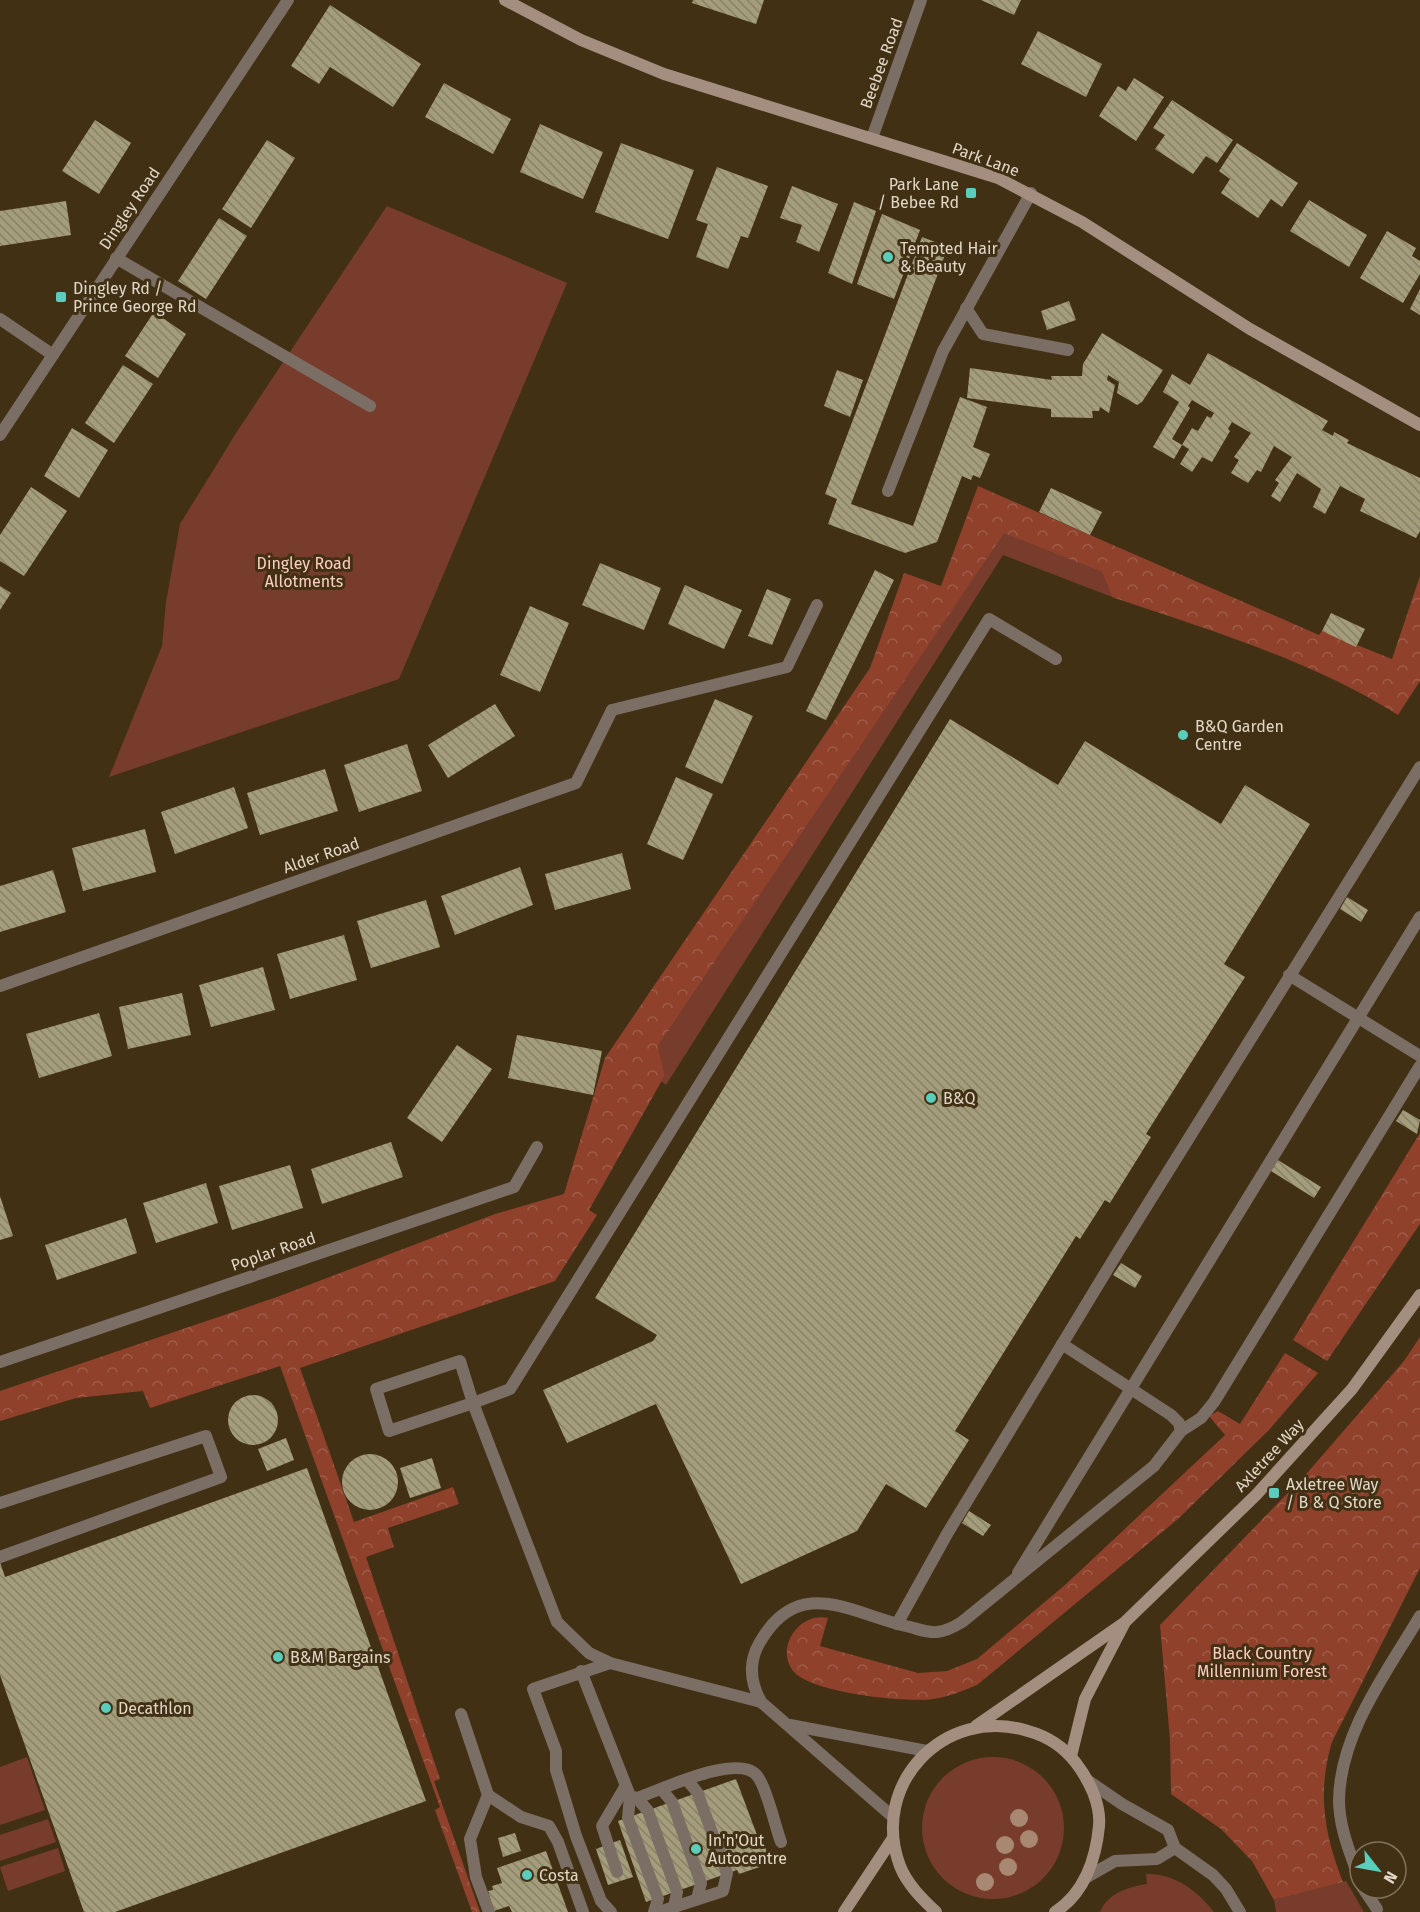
<svg xmlns="http://www.w3.org/2000/svg" width="1420" height="1912" font-family="'Fira Sans',sans-serif">
<style>
.green{fill:#783c2d}
.forest{fill:url(#forest-crowns)}
.building{fill:url(#building-back-hatch);fill-rule:evenodd}
.lines{fill:none;stroke-linecap:round;stroke-linejoin:round}
.lane{stroke:#7b6e65;stroke-width:12}
.street{stroke:#7b6e65;stroke-width:12}
.secondary{stroke:#a48e80;stroke-width:12}
.tree{fill:#a88773}
.poi-dot{fill:#5acebd;stroke:#413014;stroke-width:2}
.labels{text-anchor:middle;stroke-width:6;stroke-linejoin:round;paint-order:stroke}
.street-label{font-size:16px;fill:#e1d7c7;stroke:#413014}
.poi-label{font-size:16px;fill:#e1d7c7;stroke:#413014;text-anchor:start}
.park-label{font-size:16px;fill:#fdcec1;stroke:#413014}
</style>
<defs>
<pattern id="forest-crowns" width="20" height="18" patternUnits="userSpaceOnUse" patternTransform="scale(1.5)"><rect width="20" height="18" fill="#8f412c"/><path d="M2 6a3 3 0 1 1 6 0M12 15a3 3 0 1 1 6 0" fill="none" stroke="#9e5c49"/></pattern>
<pattern id="building-back-hatch" width="6" height="6" patternUnits="userSpaceOnUse" patternTransform="scale(1.5)"><rect width="6" height="6" fill="#a49d7b"/><path d="M-1 5l2 2M0 0l6 6M5-1l2 2" fill="none" stroke="#878168"/></pattern>
</defs>
<rect width="100%" height="100%" fill="#413014"/>
<!-- green -->
<g class="green">
<path d="M387,206L567,283L399,679L109,777L162,646L166,602L180,524L238,430Z"/>
<path d="M1004,532L1102,572L1112,597L1003,555L666,1085L661,1081L665,1075L658,1046Z"/>
<path d="M27,1757L45,1810L0,1825V1767Z"/>
<circle cx="993" cy="1828" r="71"/>
<path d="M48,1819L56,1842L0,1861V1835Z"/>
<path d="M58,1848L65,1871L8,1891L0,1867Z"/>
<path d="M1146,1874C1174,1873 1198,1891 1214,1912H1100C1108,1893 1128,1887 1147,1884Z"/>
<path d="M1346,1881L1364,1912H1276L1274,1900Z"/>
</g>
<!-- forest -->
<g class="forest">
<path d="M978,486L1319,635L1322,631L1392,659L1420,576V681L1398,715C1311,660 1209,630 1112,597L1102,572L1004,533L658,1046L665,1075L589,1210L597,1215L555,1281L300,1368L354,1522L453,1487L459,1504L388,1528L394,1547L366,1557L440,1779L434,1781L480,1912H472L435,1810L440,1807L280,1366L150,1408L143,1391L76,1398L0,1421V1391L277,1297L495,1214L564,1194L605,1058L870,668L904,573L941,586Z"/>
<path d="M1420,1133V1224L1327,1361L1293,1340Z"/>
<path d="M1420,1337V1568L1332,1742C1317,1792 1324,1834 1343,1882L1274,1900L1252,1861L1221,1829L1171,1794L1170,1740L1160,1625L1308,1472L1404,1361Z"/>
<path d="M1285,1353L1318,1373L1269,1430L1178,1519L977,1685C962,1691 949,1697 933,1699C906,1703 813,1693 794,1672C774,1649 799,1611 828,1618L820,1646L918,1673L947,1671L977,1659L1065,1585L1225,1435L1209,1416L1218,1411L1240,1424Z"/>
</g>
<!-- building -->
<g class="building">
<path d="M693,0H764L756,24L692,3Z"/>
<path d="M981,0H1021L1014,15Z"/>
<path d="M330,5L421,64L393,107L330,67L319,84L291,66Z"/>
<path d="M1038,31L1102,64L1086,97L1021,64Z"/>
<path d="M1134,78L1164,97L1136,141L1099,116L1118,86L1126,91Z"/>
<path d="M444,83L511,119L493,154L425,117Z"/>
<path d="M1172,100L1233,140L1217,163L1206,156L1193,174L1155,149L1165,135L1153,128Z"/>
<path d="M95,120L131,143L99,194L62,171Z"/>
<path d="M540,124L603,152L583,199L520,172Z"/>
<path d="M267,140L295,158L251,228L222,209Z"/>
<path d="M621,143L694,170L668,239L595,212Z"/>
<path d="M1237,143L1298,183L1282,207L1271,199L1258,218L1221,193L1230,179L1219,171Z"/>
<path d="M717,167L768,186L748,238L741,236L728,269L696,257L708,224L696,220Z"/>
<path d="M792,186L838,204L819,252L796,242L802,225L780,218Z"/>
<path d="M1309,200L1367,235L1349,267L1290,231Z"/>
<path d="M66,201L71,235L0,246V211Z"/>
<path d="M854,202L876,211L852,284L828,273Z"/>
<path d="M882,214L920,230L894,299L857,284Z"/>
<path d="M219,218L247,236L206,299L178,281Z"/>
<path d="M1387,231L1416,248L1412,256L1420,261V274L1403,303L1360,278Z"/>
<path d="M922,237L948,247L851,504L913,526L960,397L987,407L973,447L990,454L980,478L973,475L971,480L962,476L937,542L905,553L828,524L837,499L825,494Z"/>
<path d="M1420,289V315L1410,309Z"/>
<path d="M1069,301L1076,320L1047,330L1041,311Z"/>
<path d="M154,312L186,334L158,378L125,356Z"/>
<path d="M1102,333L1163,370L1142,402L1137,405L1117,393L1119,382L1108,375L1107,380L1115,385L1109,413L1100,407L1099,411H1092L1093,418L1051,417V409L967,398L970,368L1052,380L1051,376H1082L1083,364Z"/>
<path d="M1208,353L1328,421L1322,430L1333,436L1334,432L1349,440L1347,443L1420,478V531L1416,538L1360,511L1365,499L1340,486L1325,514L1313,507L1321,489L1297,473L1280,502L1271,496L1279,483L1275,480L1292,457L1274,446L1261,472L1257,470L1248,483L1231,473L1239,460L1234,457L1251,433L1232,422L1228,429L1230,431L1212,462L1202,457L1192,472L1180,464L1189,449L1182,445L1174,459L1153,447L1179,402L1163,392L1172,374L1190,385ZM1192,400L1214,413L1211,418L1207,416L1198,431L1192,428L1182,445L1172,439L1190,408L1188,406Z"/>
<path d="M123,365L153,384L114,443L85,423Z"/>
<path d="M837,370L863,380L850,417L824,406Z"/>
<path d="M72,428L108,450L79,498L44,476Z"/>
<path d="M31,487L67,511L24,576L0,561V535Z"/>
<path d="M1051,488L1102,512L1090,535L1039,512Z"/>
<path d="M600,563L661,588L644,630L582,605Z"/>
<path d="M875,570L894,580L826,720L806,711Z"/>
<path d="M685,585L742,610L724,649L668,624Z"/>
<path d="M0,586L11,593L0,610Z"/>
<path d="M767,589L791,599L772,645L748,636Z"/>
<path d="M530,606L569,623L540,692L500,675Z"/>
<path d="M1331,613L1365,629L1356,647L1322,631Z"/>
<path d="M715,699L753,716L722,784L685,767Z"/>
<path d="M495,704L515,736L448,778L428,745Z"/>
<path d="M950,719L1058,785L1085,741L1221,824L1245,785L1310,824L1224,964L1245,977L1146,1134L1151,1137L1110,1203L1105,1200L1080,1239L1076,1236L955,1431L969,1440L926,1508L886,1484L857,1531L741,1584L656,1404L567,1443L543,1390L653,1341L657,1335L595,1298Z"/>
<path d="M407,744L422,791L359,812L344,765Z"/>
<path d="M325,769L338,811L260,835L247,793Z"/>
<path d="M676,777L713,794L683,860L647,844Z"/>
<path d="M234,787L248,828L175,854L161,812Z"/>
<path d="M145,829L156,872L83,891L72,848Z"/>
<path d="M622,853L631,889L555,910L545,874Z"/>
<path d="M520,867L533,905L455,935L441,896Z"/>
<path d="M53,870L66,912L0,932V886Z"/>
<path d="M1347,897L1368,910L1361,922L1340,909Z"/>
<path d="M426,900L440,947L371,968L357,921Z"/>
<path d="M344,935L357,980L290,999L277,954Z"/>
<path d="M263,967L275,1010L211,1027L199,985Z"/>
<path d="M182,993L191,1035L128,1049L119,1007Z"/>
<path d="M99,1013L112,1056L39,1078L26,1034Z"/>
<path d="M517,1035L602,1051L593,1095L508,1078Z"/>
<path d="M457,1045L492,1069L442,1142L407,1118Z"/>
<path d="M1403,1110L1420,1120L1417,1134L1396,1121Z"/>
<path d="M391,1142L403,1177L322,1204L311,1169Z"/>
<path d="M1278,1160L1321,1187L1314,1198L1271,1171Z"/>
<path d="M290,1165L303,1208L232,1230L219,1186Z"/>
<path d="M206,1183L218,1223L156,1243L143,1203Z"/>
<path d="M0,1196L13,1236L0,1240Z"/>
<path d="M126,1218L137,1253L57,1280L45,1245Z"/>
<path d="M1121,1263L1142,1276L1135,1288L1113,1275Z"/>
<circle cx="253" cy="1420" r="25"/>
<path d="M286,1438L294,1460L267,1471L258,1449Z"/>
<circle cx="370" cy="1482" r="28"/>
<path d="M432,1458L441,1488L410,1498L400,1468Z"/>
<path d="M307,1468L426,1801L115,1912H84L0,1675V1562L5,1577Z"/>
<path d="M969,1511L991,1525L983,1536L962,1523Z"/>
<path d="M736,1779L757,1835L760,1834L771,1863L739,1874L737,1870L646,1902L618,1821Z"/>
<path d="M515,1833L521,1851L503,1857L498,1838Z"/>
<path d="M620,1840L633,1877L608,1885L596,1849Z"/>
<path d="M546,1851L568,1912H512L509,1906L494,1911L488,1891L493,1890L492,1886L502,1883L497,1868Z"/>
</g>
<g class="lines">
<!-- lane -->
<g class="lane">
<path d="M116,258L370,406"/>
<path d="M966,308L983,334L1068,350"/>
<path d="M888,491L943,351L1031,193"/>
<path d="M612,710L787,667L817,605"/>
<path d="M1289,975L1420,1056"/>
<path d="M1062,1344L1171,1415L1179,1423L1181,1431"/>
<path d="M460,1361L473,1403L389,1431L376,1389Z"/>
<path d="M0,1503L206,1436L221,1477L0,1557"/>
<path d="M1018,1573L1420,917"/>
<path d="M897,1624L947,1534L1118,1252L1420,767"/>
<path d="M610,1663L533,1689L556,1751V1770L576,1836L601,1901L611,1912"/>
<path d="M581,1671L630,1796L637,1798C661,1790 741,1751 758,1777C767,1789 775,1826 781,1842"/>
<path d="M761,1702L610,1663L589,1653L557,1622L473,1403L510,1389L989,619L1056,659"/>
<path d="M461,1714L488,1795L521,1817L549,1826L558,1842L583,1912"/>
<path d="M790,1725L927,1751"/>
<path d="M1087,1780L1122,1804L1168,1830L1175,1848L1213,1875L1226,1889L1240,1912"/>
<path d="M662,1790L672,1802L701,1883L697,1899"/>
<path d="M488,1795L470,1839L476,1877L489,1912"/>
<path d="M630,1796L628,1818L658,1899L654,1912"/>
<path d="M637,1798L648,1811L677,1892L674,1907"/>
<path d="M893,1817L761,1702C750,1682 748,1662 760,1642C800,1573 853,1615 910,1627C918,1629 928,1633 937,1632C947,1631 954,1627 962,1622L1154,1466L1181,1431L1201,1418L1214,1402L1420,1066"/>
<path d="M617,1872L602,1826L625,1787"/>
<path d="M1087,1877L1115,1861L1157,1859L1175,1848"/>
<path d="M1360,1881C1351,1855 1339,1828 1339,1800C1340,1733 1387,1672 1420,1616"/>
<path d="M1363,1888L1377,1909"/>
<path d="M659,1912L723,1891L727,1873L697,1792L687,1780"/>
</g>
<!-- street -->
<g class="street">
<path d="M872,138L921,0"/>
<path d="M0,319L53,355"/>
<path d="M0,435L288,0"/>
<path d="M0,986L576,783L612,710"/>
<path d="M0,1362L514,1187L537,1147"/>
</g>
<!-- secondary -->
<g class="secondary">
<path d="M505,0L581,40L664,74L998,178L1082,222L1250,329L1420,425"/>
<path d="M976,1726L1124,1623L1256,1495L1352,1389L1420,1295"/>
<path d="M1071,1756L1085,1699L1124,1624"/>
<path d="M844,1912L893,1838"/>
<path d="M936,1912C922,1899 907,1884 900,1866C869,1784 945,1705 1028,1731C1046,1736 1064,1747 1076,1763C1089,1780 1101,1804 1099,1826C1096,1859 1084,1894 1055,1912"/>
</g>
</g>
<!-- trees -->
<g class="tree">
<circle cx="1019" cy="1818" r="9"/>
<circle cx="1029" cy="1839" r="9"/>
<circle cx="1005" cy="1845" r="9"/>
<circle cx="1008" cy="1867" r="9"/>
<circle cx="985" cy="1882" r="9"/>
</g>
<!-- markers -->
<g class="poi-dot">
<rect x="965" y="187" width="12" height="12" rx="3"/>
<circle cx="888" cy="257" r="6"/>
<rect x="55" y="291" width="12" height="12" rx="3"/>
<circle cx="1183" cy="735" r="6"/>
<circle cx="931" cy="1098" r="6"/>
<rect x="1268" y="1487" width="12" height="12" rx="3"/>
<circle cx="278" cy="1657" r="6"/>
<circle cx="106" cy="1708" r="6"/>
<circle cx="696" cy="1849" r="6"/>
<circle cx="527" cy="1875" r="6"/>
</g>
<g class="labels">
<!-- street labels -->
<g class="street-label">
<text transform="translate(881 63) rotate(-70)" y="6">Beebee Road</text>
<text transform="translate(986 159) rotate(20)" y="6">Park Lane</text>
<text transform="translate(129 208) rotate(-56)" y="6">Dingley Road</text>
<text transform="translate(321 855) rotate(-19)" y="6">Alder Road</text>
<text transform="translate(273 1251) rotate(-19)" y="6">Poplar Road</text>
<text transform="translate(1269 1455) rotate(-47)" y="6">Axletree Way</text>
</g>
<!-- poi labels -->
<g class="poi-label">
<text x="959" y="190" text-anchor="end">Park Lane<tspan x="959" dy="18">/ Bebee Rd</tspan></text>
<text x="900" y="254">Tempted Hair<tspan x="900" dy="18">&amp; Beauty</tspan></text>
<text x="73" y="294">Dingley Rd /<tspan x="73" dy="18">Prince George Rd</tspan></text>
<text x="1195" y="732">B&amp;Q Garden<tspan x="1195" dy="18">Centre</tspan></text>
<text x="943" y="1104">B&amp;Q</text>
<text x="1286" y="1490">Axletree Way<tspan x="1286" dy="18">/ B &amp; Q Store</tspan></text>
<text x="290" y="1663">B&amp;M Bargains</text>
<text x="118" y="1714">Decathlon</text>
<text x="708" y="1846">In'n'Out<tspan x="708" dy="18">Autocentre</tspan></text>
<text x="539" y="1881">Costa</text>
</g>
<!-- park labels -->
<g class="park-label">
<text x="304" y="569">Dingley Road<tspan x="304" dy="18">Allotments</tspan></text>
<text x="1262" y="1659">Black Country<tspan x="1262" dy="18">Millennium Forest</tspan></text>
</g>
</g>
<!-- north arrow -->
<g transform="translate(1378 1870) rotate(121)"><circle r="28" fill="#413014" stroke="#81735c" stroke-width="1.5"/>
<path d="M0-4.5L10 22L0 15L-10 22Z" fill="#5acebd"/>
<text y="-9" font-size="16" font-weight="bold" text-anchor="middle" fill="#e1d7c7">N</text>
</g>
</svg>
